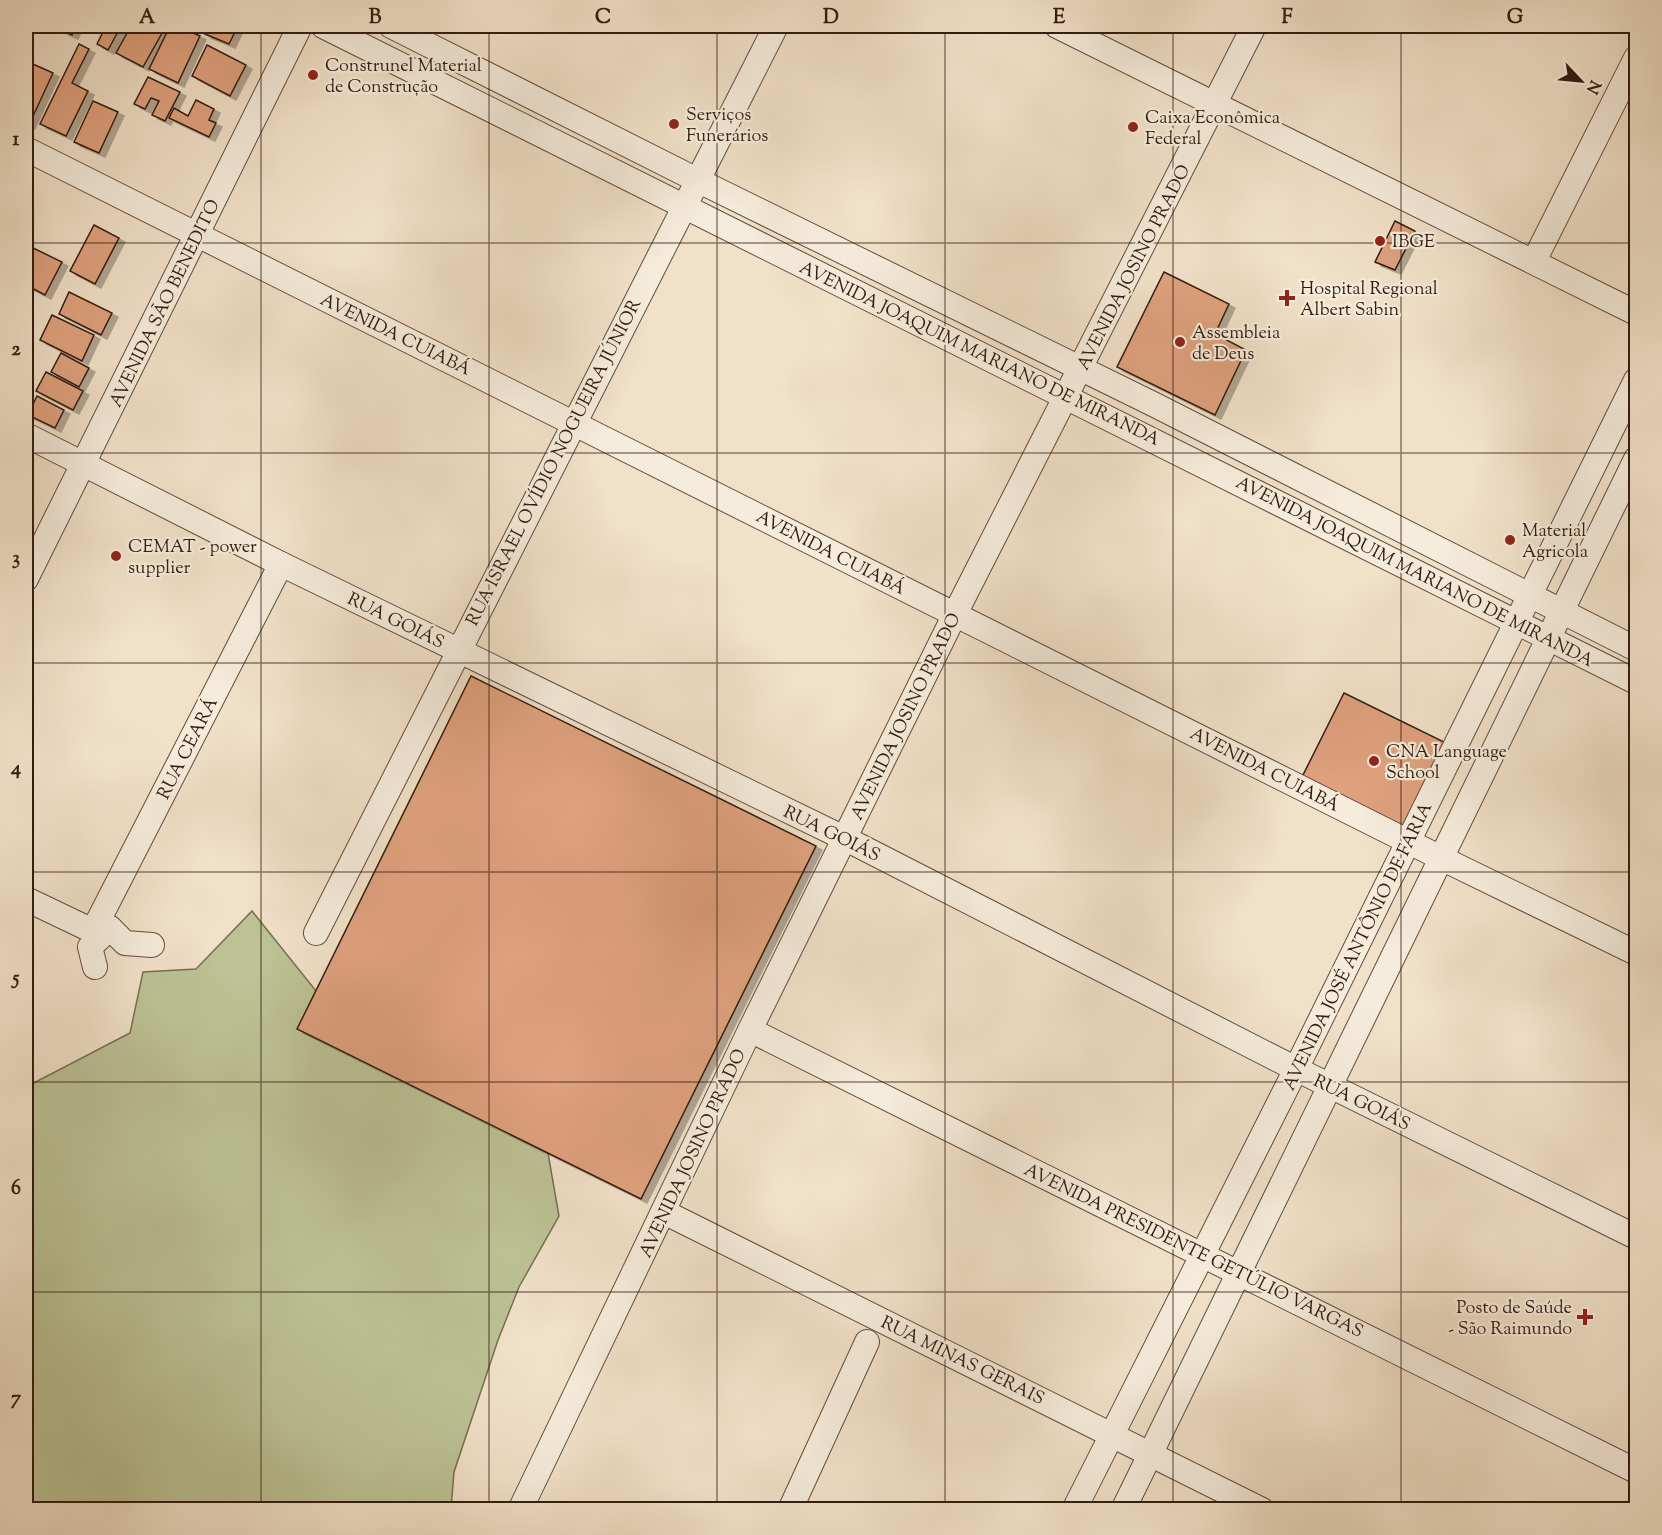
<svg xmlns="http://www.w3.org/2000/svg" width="1662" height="1535" font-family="'Sorts Mill Goudy',serif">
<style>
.green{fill:#bcc295;stroke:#766f52;stroke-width:1.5}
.building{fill:#dfa17e;stroke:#311c0f;stroke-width:1.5;filter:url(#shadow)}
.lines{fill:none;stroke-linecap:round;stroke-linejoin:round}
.minor-casing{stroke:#614d3e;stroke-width:26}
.minor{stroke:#f6ecdc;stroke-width:24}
.grid{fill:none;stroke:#311c0f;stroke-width:1.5;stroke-opacity:0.55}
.poi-dot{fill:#8f2418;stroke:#f6ecdc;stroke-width:2}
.labels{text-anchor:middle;stroke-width:4.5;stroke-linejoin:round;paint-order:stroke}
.poi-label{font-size:18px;fill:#311c0f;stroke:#f6ecdc;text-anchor:start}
.street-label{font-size:18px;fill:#311c0f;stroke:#f6ecdc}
.neatline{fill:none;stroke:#311c0f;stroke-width:2}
.grid-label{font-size:20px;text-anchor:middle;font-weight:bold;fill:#311c0f}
</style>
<defs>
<filter id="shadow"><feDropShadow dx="6" dy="4" stdDeviation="0" flood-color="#0004"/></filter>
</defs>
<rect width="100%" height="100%" fill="#f1e1c9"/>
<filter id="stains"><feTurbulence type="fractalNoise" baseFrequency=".00333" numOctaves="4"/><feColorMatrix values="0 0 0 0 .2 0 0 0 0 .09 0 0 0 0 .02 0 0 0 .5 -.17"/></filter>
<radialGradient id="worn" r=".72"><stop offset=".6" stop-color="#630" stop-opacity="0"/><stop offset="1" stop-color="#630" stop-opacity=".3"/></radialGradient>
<!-- green -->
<path class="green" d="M252,911L316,991L548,1153L559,1216L519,1287L498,1340L454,1472L451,1509L26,1510V1087L130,1033L143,972L196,969Z"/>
<!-- building -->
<g class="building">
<path d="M52,26H76L72,35Z"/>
<path d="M106,26H121L108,50L97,44Z"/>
<path d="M131,26H166L143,67L116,53Z"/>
<path d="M170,26H177L200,36L178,83L149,69Z"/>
<path d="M209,26H238L229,44L205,34Z"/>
<path d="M79,44L89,49L72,83L88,91L66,136L40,124Z"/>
<path d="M207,45L246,65L230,96L192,76Z"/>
<path d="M26,61L53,73L29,125L26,123Z"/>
<path d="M148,77L180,92L165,121L152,115L159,101L151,98L145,109L134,104Z"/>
<path d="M196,100L214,109L209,120L216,123L209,137L169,118L174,108L188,116Z"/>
<path d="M93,101L118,112L99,153L74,142Z"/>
<path d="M1395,221L1415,231L1395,270L1375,262Z"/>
<path d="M94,225L119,238L95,284L70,271Z"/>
<path d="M29,246L62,262L45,295L26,285V252Z"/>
<path d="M1164,272L1229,304L1215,334L1246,350L1215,415L1117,367Z"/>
<path d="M69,292L112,313L101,335L59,314Z"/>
<path d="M52,315L94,335L82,361L40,340Z"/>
<path d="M61,353L89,368L79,387L51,372Z"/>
<path d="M46,372L83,391L73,410L36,391Z"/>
<path d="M37,396L64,410L55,428L28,415Z"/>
<path d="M471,676L816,846L641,1199L297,1029Z"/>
<path d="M1344,693L1446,743L1403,830L1301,779Z"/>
</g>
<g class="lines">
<defs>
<g id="minor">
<path d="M323,26L1636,682"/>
<path d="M391,26L697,180L1153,404L1636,649"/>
<path d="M1057,26L1636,313"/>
<path d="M26,149L1443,859L1636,953"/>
<path d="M1534,261L1636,58"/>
<path d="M26,435L281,564L846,839L1296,1069L1636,1237"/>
<path d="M26,579L300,26"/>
<path d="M26,899L93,931L110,928L125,943L152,945"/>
<path d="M93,931L281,564"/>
<path d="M316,933L776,26"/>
<path d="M95,967L90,947L110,928"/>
<path d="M750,1030L1636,1471"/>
<path d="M664,1212L1262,1510"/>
<path d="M520,1510L750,1030L955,614L1254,26"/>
<path d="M790,1510L867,1342"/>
<path d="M1074,1510L1296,1069L1636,380"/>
<path d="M1123,1510L1636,459"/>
</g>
</defs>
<!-- minor casing -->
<use href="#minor" class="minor-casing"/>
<!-- minor -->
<use href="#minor" class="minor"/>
</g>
<!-- grid -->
<path class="grid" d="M261,26V1510M489,26V1510M717,26V1510M945,26V1510M1173,26V1510M1401,26V1510M26,243H1636M26,453H1636M26,663H1636M26,872H1636M26,1082H1636M26,1292H1636"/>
<!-- markers -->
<g class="poi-dot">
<circle cx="313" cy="75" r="6"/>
<circle cx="674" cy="124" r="6"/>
<circle cx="1133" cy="127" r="6"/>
<circle cx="1380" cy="241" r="6"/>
<path d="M1284 289h6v6h6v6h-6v6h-6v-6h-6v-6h6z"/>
<circle cx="1180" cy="342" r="6"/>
<circle cx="1510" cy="540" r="6"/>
<circle cx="116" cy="556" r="6"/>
<circle cx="1374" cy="761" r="6"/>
<path d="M1582 1308h6v6h6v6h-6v6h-6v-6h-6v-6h6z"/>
</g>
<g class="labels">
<!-- poi labels -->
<g class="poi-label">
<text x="325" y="71">Construnel Material<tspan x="325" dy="21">de Construção</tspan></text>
<text x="686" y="120">Serviços<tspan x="686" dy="21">Funerários</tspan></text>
<text x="1145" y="123">Caixa Econômica<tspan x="1145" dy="21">Federal</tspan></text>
<text x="1392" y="247">IBGE</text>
<text x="1300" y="294">Hospital Regional<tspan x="1300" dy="21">Albert Sabin</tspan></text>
<text x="1192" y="338">Assembleia<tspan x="1192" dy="21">de Deus</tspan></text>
<text x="1522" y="536">Material<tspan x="1522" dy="21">Agricola</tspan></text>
<text x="128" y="552">CEMAT - power<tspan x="128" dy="21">supplier</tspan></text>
<text x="1386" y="757">CNA Language<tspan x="1386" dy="21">School</tspan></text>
<text x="1572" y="1313" text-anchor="end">Posto de Saúde<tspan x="1572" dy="21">- São Raimundo</tspan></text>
</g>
<!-- street labels -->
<g class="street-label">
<text transform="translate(1133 267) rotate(-63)" y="6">AVENIDA JOSINO PRADO</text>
<text transform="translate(164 303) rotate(-64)" y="6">AVENIDA SÃO BENEDITO</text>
<text transform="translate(396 334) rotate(26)" y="6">AVENIDA CUIABÁ</text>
<text transform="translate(980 353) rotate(26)" y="6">AVENIDA JOAQUIM MARIANO DE MIRANDA</text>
<text transform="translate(553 462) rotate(-63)" y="6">RUA ISRAEL OVÍDIO NOGUEIRA JÚNIOR</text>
<text transform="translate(831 552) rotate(27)" y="6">AVENIDA CUIABÁ</text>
<text transform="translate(1415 571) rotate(27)" y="6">AVENIDA JOAQUIM MARIANO DE MIRANDA</text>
<text transform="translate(396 620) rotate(26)" y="6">RUA GOIÁS</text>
<text transform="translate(905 716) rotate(-64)" y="6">AVENIDA JOSINO PRADO</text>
<text transform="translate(187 748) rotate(-63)" y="6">RUA CEARÁ</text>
<text transform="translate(1265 769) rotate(27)" y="6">AVENIDA CUIABÁ</text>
<text transform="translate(832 833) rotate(26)" y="6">RUA GOIÁS</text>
<text transform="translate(1357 946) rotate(-64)" y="6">AVENIDA JOSÉ ANTÔNIO DE FARIA</text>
<text transform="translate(1362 1102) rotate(26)" y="6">RUA GOIÁS</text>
<text transform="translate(692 1153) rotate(-65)" y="6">AVENIDA JOSINO PRADO</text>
<text transform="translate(1194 1250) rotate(26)" y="6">AVENIDA PRESIDENTE GETÚLIO VARGAS</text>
<text transform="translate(963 1360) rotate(26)" y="6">RUA MINAS GERAIS</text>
</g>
</g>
<!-- margin -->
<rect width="1662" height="1535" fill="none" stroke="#f1e1c9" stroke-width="66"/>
<!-- north arrow -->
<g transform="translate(1581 81) rotate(116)" stroke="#f6ecdc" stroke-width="4.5" paint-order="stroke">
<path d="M0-4.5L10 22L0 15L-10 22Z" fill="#311c0f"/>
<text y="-9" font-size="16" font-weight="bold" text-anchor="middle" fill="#311c0f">N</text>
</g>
<rect x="33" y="33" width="1596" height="1469" class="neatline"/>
<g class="grid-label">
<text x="147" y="23">A</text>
<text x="375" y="23">B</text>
<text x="603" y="23">C</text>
<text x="831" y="23">D</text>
<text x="1059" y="23">E</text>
<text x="1287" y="23">F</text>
<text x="1515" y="23">G</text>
<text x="16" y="145">1</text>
<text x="16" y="355">2</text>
<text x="16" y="564">3</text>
<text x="16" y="774">4</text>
<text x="16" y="984">5</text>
<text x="16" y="1194">6</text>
<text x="16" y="1404">7</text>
</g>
<rect width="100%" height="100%" filter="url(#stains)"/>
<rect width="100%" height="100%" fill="url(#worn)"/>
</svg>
